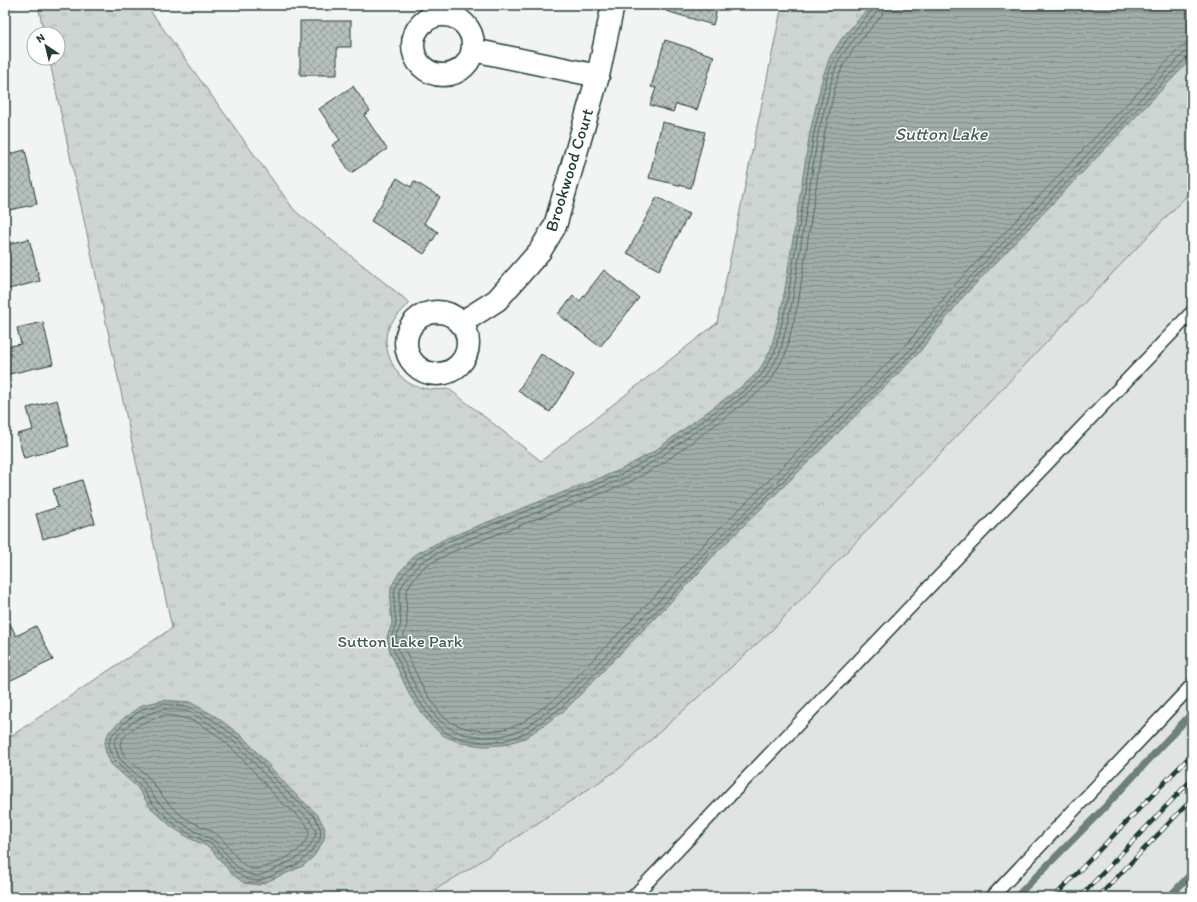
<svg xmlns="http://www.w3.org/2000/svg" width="1197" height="902" font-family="Itim,sans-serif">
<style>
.built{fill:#e0e4e3}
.park{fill:url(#park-tufts);stroke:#768984}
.water{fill:url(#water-rules);stroke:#6d807b}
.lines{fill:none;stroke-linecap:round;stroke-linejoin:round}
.shore{stroke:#536a63;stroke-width:1}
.stream{stroke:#6d807b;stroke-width:7}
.building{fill:url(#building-cross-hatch);stroke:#1f3d34}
.service-casing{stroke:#1f3d34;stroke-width:15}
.minor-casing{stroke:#1f3d34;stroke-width:25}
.service{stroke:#fff;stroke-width:12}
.minor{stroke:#fff;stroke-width:22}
.rail-casing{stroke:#1f3d34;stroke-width:4.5}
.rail{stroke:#fff;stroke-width:3;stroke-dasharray:9;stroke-linecap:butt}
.labels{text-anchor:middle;stroke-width:3;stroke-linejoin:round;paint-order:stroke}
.street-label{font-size:17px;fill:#1f3d34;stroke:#fff}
.park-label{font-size:17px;fill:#425b54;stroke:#fff}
.water-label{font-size:18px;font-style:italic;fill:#465f57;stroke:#fff}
</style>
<defs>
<pattern id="park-tufts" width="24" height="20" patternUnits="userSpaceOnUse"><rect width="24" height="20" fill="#ced5d3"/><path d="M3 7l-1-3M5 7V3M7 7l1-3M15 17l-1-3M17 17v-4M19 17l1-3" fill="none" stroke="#b0b8b6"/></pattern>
<pattern id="water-rules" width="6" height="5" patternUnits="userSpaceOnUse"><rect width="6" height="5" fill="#a1adaa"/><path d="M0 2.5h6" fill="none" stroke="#838e8b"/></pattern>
<pattern id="building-cross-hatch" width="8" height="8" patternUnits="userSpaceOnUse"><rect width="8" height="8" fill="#b7c1bd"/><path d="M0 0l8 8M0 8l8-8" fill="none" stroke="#949e9a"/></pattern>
</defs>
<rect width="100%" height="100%" fill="#f2f3f3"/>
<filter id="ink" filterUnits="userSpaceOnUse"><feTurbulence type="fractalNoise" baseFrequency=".025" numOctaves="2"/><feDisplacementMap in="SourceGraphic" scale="8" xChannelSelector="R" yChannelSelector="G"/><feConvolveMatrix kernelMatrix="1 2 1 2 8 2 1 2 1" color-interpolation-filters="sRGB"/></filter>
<g filter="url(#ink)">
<!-- built -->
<path class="built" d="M1192,190V897H423L466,871L620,768L770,631Z"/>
<!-- park -->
<path class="park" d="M38,5H146L295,211L410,303C401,312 391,320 387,332C382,351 397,380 415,386C427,390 438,390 449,389L541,461L717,323L782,5H1192V190L771,631L620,768L466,871L423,897H5V740L172,628L49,58H58V34H44Z"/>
<!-- water -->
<g class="water">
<path d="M871,5H1192V58L963,297L917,355L713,556L696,576L564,711L525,738L503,745L483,746L461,743L444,736L430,724L410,696L390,652L387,637L392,624L390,602L391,587L399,573L416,554L447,538L620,470L653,452L745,384L759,371L771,349L783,301L810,132L823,76L830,57L842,38Z"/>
<path d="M164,700L190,702L215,716L243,737L290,789L318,815L325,829L324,840L314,856L303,866L259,885L244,883L232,874L209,847L191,839L172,827L150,807L137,787L111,764L105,750V741L109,732L124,718L142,705Z"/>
</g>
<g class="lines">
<!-- shore -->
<g class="shore">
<path d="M874,5L873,9L846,41L834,59L827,77L814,133L787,302L775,351L762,374L748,388L655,455L622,474L449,541L418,558L403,575L395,588L394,602L396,624L391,638L394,651L414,694L433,721L446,733L462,739L483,742L503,741L524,734L561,708L693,574L710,553L914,352L960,294L1187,57L1192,55"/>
<path d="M879,5L877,12L850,44L838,61L832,79L818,134L792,303L780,353L766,377L751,391L658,459L625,478L451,546L421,562L407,578L400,590L399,602L401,624L396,638L398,650L418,691L437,718L449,728L463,734L483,737L502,736L522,730L558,704L689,570L707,550L911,349L957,291L1184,53L1192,50"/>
<path d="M885,5L882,15L855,47L844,64L837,80L824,135L798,304L785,355L771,380L754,396L662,464L628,483L454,551L425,566L412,581L406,592L407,625L403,638L404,648L423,688L441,714L452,723L465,728L483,731L501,730L520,724L554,700L684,566L703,545L906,345L953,287L1179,49L1185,45L1192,44"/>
<path d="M164,704L189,707L213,720L240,740L287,792L315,817L321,830L320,839L310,853L300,863L271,876L258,881L246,879L235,871L212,844L193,836L174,824L153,804L140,785L115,761L109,750V742L112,735L126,721L143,709Z"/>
<path d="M164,709L188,711L210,724L237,744L283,795L310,820L316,831L315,837L307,850L297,858L269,872L258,876L248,874L238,868L215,841L195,831L177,820L157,801L143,781L119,758L114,743C122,724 146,714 164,709Z"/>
<path d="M165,715C182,717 193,719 208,729C236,748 255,774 278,799C286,808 311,821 309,835C305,842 301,849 294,853C286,859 261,871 252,869C238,865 230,846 220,837C212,829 192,824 181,815C167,804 159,791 149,778C140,767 122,760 120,744C127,728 149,719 165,715Z"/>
</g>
<!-- stream -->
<g class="stream">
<path d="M1016,897L1106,806L1192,713"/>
<path d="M1169,897L1192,873"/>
</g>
</g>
<!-- building -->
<g class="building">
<path d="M667,5H718L713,25L666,11Z"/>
<path d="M300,21H351V47H337V75H300Z"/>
<path d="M665,40L714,56L697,110L676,104L673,112L650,105L656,88L651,87Z"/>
<path d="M353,86L370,111L364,115L387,149L351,173L332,145L340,140L319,109Z"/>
<path d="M662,122L705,132L691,188L649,178Z"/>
<path d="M25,150L37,204L5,211V155Z"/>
<path d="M397,178L411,187L414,181L440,197L424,223L438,232L424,254L371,221Z"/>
<path d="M657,197L689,214L659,270L627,253Z"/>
<path d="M29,239L40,281L5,290V245Z"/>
<path d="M604,270L639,298L600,347L558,314L573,296L580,301Z"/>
<path d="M43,322L53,364L5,375V347L21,344L17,328Z"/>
<path d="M541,354L574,375L550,412L518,391Z"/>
<path d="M57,400L69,446L24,458L17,434L33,430L27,408Z"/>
<path d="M82,480L95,523L43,539L36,514L58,507L53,489Z"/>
<path d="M7,617L16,636L36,626L53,660L9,681L5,673V619Z"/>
</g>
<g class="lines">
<defs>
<g id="service">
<path d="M633,897L1192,312"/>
<path d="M992,897L1192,685"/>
</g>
<g id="minor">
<circle cx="443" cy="45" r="30"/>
<path d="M473,50L598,76"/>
<circle cx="437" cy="343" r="31"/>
<path d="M461,323L497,300L540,251L555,226L598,76L613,5"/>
</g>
</defs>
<!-- service casing -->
<use href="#service" class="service-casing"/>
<!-- minor casing -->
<use href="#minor" class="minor-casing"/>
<!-- service -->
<use href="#service" class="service"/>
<!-- minor -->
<use href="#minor" class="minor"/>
<defs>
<g id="rail">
<path d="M1054,897L1192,754"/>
<path d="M1080,897L1192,779"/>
<path d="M1098,897L1192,799"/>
</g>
</defs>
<!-- rail casing -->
<use href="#rail" class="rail-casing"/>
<!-- rail -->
<use href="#rail" class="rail"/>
</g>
</g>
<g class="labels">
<!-- street labels -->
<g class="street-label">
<text transform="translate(569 170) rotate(-73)" y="6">Brookwood Court</text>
</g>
<!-- park labels -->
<g class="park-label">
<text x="400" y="647">Sutton Lake Park</text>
</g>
<!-- water labels -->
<g class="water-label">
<text x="941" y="140">Sutton Lake</text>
</g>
</g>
<!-- margin -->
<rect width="1197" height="902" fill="none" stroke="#fff" stroke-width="20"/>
<rect x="10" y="10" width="1177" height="882" fill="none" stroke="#1f3d34" stroke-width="1.5" filter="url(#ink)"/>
<!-- north arrow -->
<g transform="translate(46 46) rotate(325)"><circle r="19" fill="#ffffff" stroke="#a5b1ae"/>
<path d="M0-3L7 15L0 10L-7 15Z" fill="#1f3d34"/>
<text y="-6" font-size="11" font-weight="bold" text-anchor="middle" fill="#1f3d34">N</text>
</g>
</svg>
